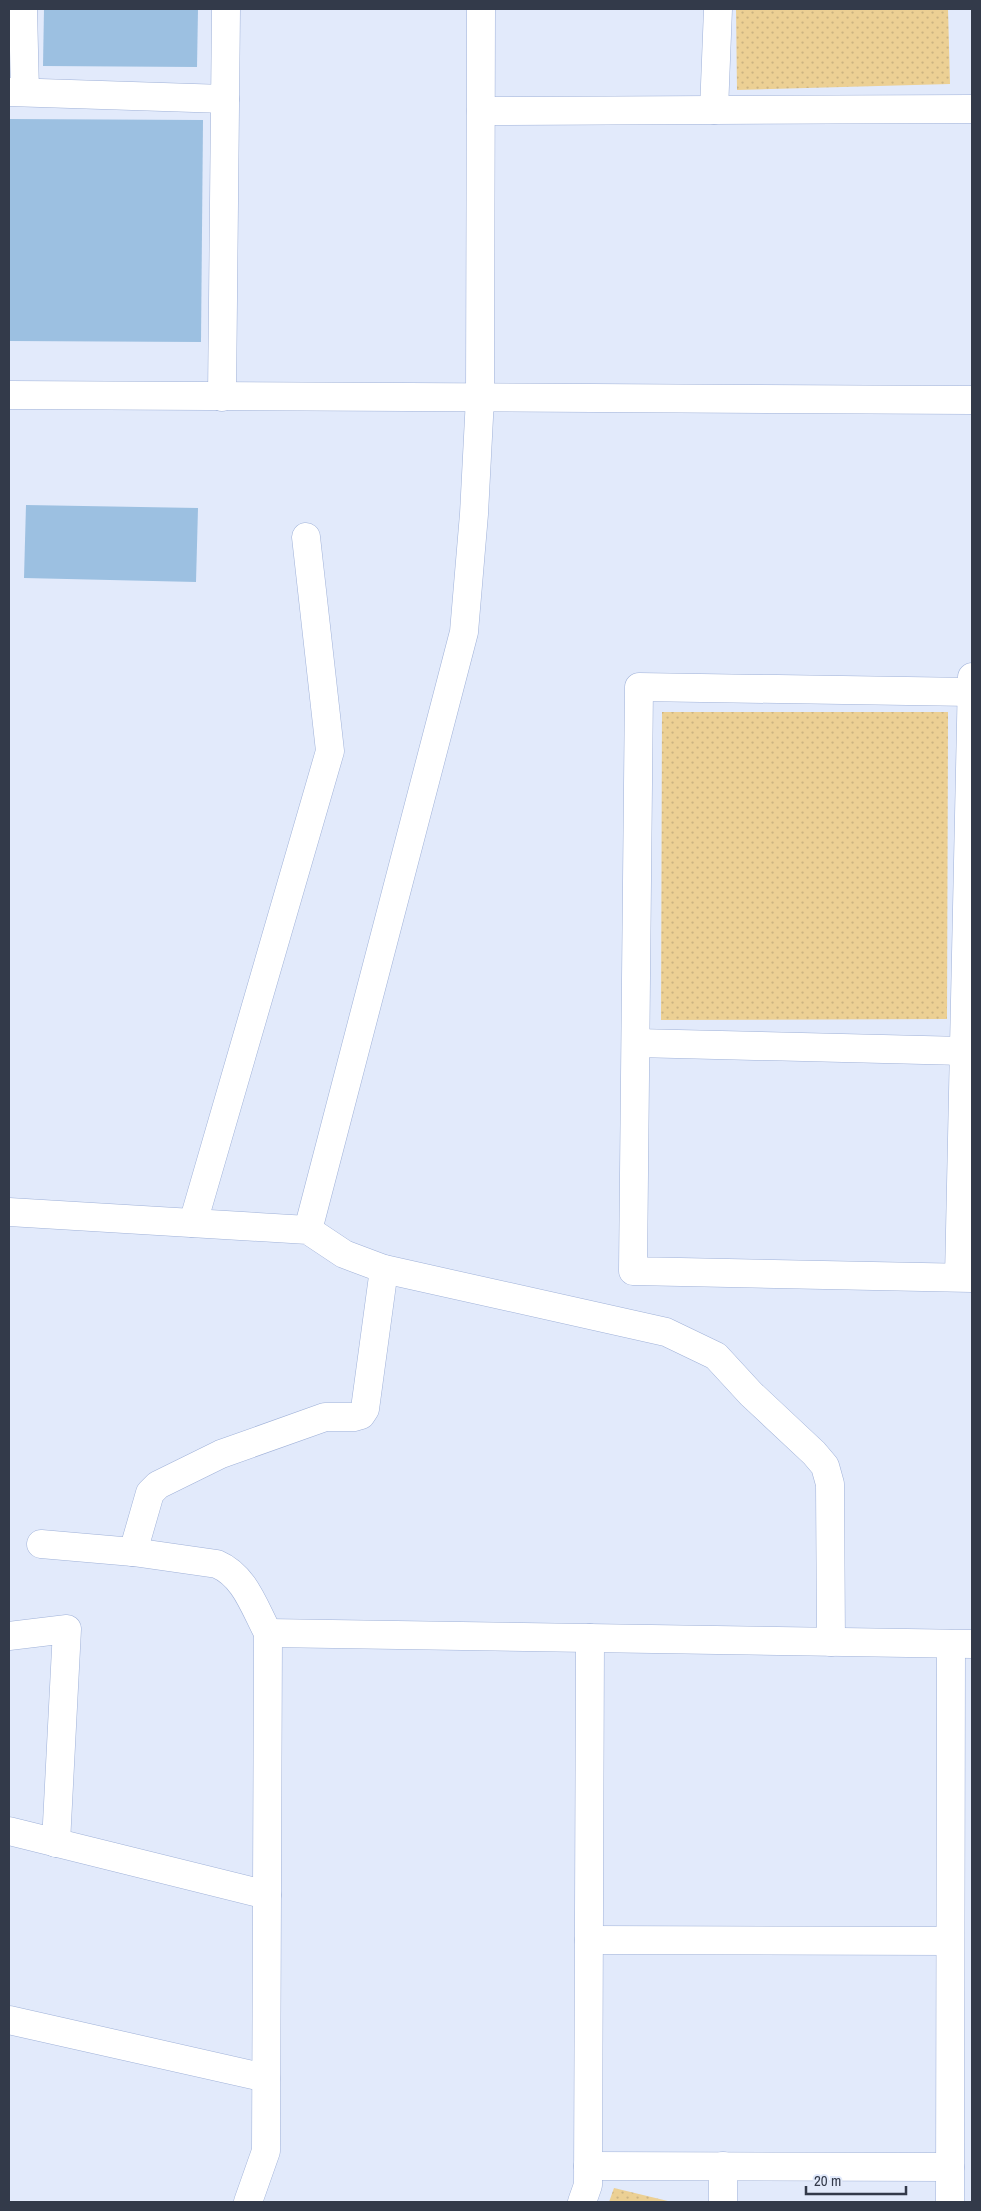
<svg xmlns="http://www.w3.org/2000/svg" width="981" height="2211" font-family="'Archivo Narrow',sans-serif">
<style>
.grass{fill:url(#grass-dots)}
.building{fill:#9cc0e1}
.lines{fill:none;stroke-linecap:round;stroke-linejoin:round}
.minor-casing{stroke:#9fb1d8;stroke-width:29}
.minor{stroke:#fff;stroke-width:28}
</style>
<defs>
<pattern id="grass-dots" width="8" height="8" patternUnits="userSpaceOnUse" patternTransform="scale(1.25)"><rect width="8" height="8" fill="#ecd094"/><path d="M2 2h.1M6 6h.1" fill="none" stroke="#cbb381" stroke-width="1.8" stroke-linecap="round"/></pattern>
</defs>
<rect width="100%" height="100%" fill="#e2eafb"/>
<!-- grass -->
<g class="grass">
<path d="M736,9H948L950,84L737,90Z"/>
<path d="M662,712H948L947,1019L661,1020Z"/>
<path d="M614,2188L672,2202H609Z"/>
</g>
<!-- building -->
<g class="building">
<path d="M44,9H198L197,67L43,66Z"/>
<path d="M9,119L203,120L201,342L9,341Z"/>
<path d="M26,505L198,508L196,582L24,578Z"/>
</g>
<g class="lines">
<defs>
<g id="minor">
<path d="M23,9L25,92"/>
<path d="M9,92L225,99"/>
<path d="M714,110L718,9"/>
<path d="M481,111L972,109"/>
<path d="M9,395L972,400"/>
<path d="M222,397L226,9"/>
<path d="M972,692L639,687L633,1271L972,1278"/>
<path d="M636,1043L964,1051"/>
<path d="M9,1212L308,1230L344,1254L384,1269L666,1332L716,1356L751,1394L814,1453L825,1466L830,1484L831,1642"/>
<path d="M193,1223L330,751L306,537"/>
<path d="M308,1230L464,632L474,514L480,398L481,9"/>
<path d="M959,1277L972,677"/>
<path d="M41,1544L133,1552L217,1564C245,1576 254,1607 268,1633L266,2151L248,2202"/>
<path d="M133,1552L150,1493L158,1485L221,1454L325,1417H354L361,1415L365,1409L384,1269"/>
<path d="M268,1633L972,1644"/>
<path d="M9,1636L67,1629L56,1843"/>
<path d="M9,1831L267,1895"/>
<path d="M589,1940L950,1941"/>
<path d="M9,2020L266,2078"/>
<path d="M588,2166L950,2167"/>
<path d="M723,2166V2202"/>
<path d="M582,2202L588,2185L590,1638"/>
<path d="M950,2202L951,1644"/>
</g>
</defs>
<!-- minor casing -->
<use href="#minor" class="minor-casing"/>
<!-- minor -->
<use href="#minor" class="minor"/>
</g>
<!-- border -->
<rect width="981" height="2211" fill="none" stroke="#333a4a" stroke-width="20"/>
<!-- scale -->
<path d="M806 2186v8h100v-8" fill="none" stroke="#333a4a" stroke-width="2.5"/>
<text x="814" y="2186" font-size="15" fill="#333a4a" stroke="#e2eafb" stroke-width="4" paint-order="stroke">20 m</text>
</svg>
